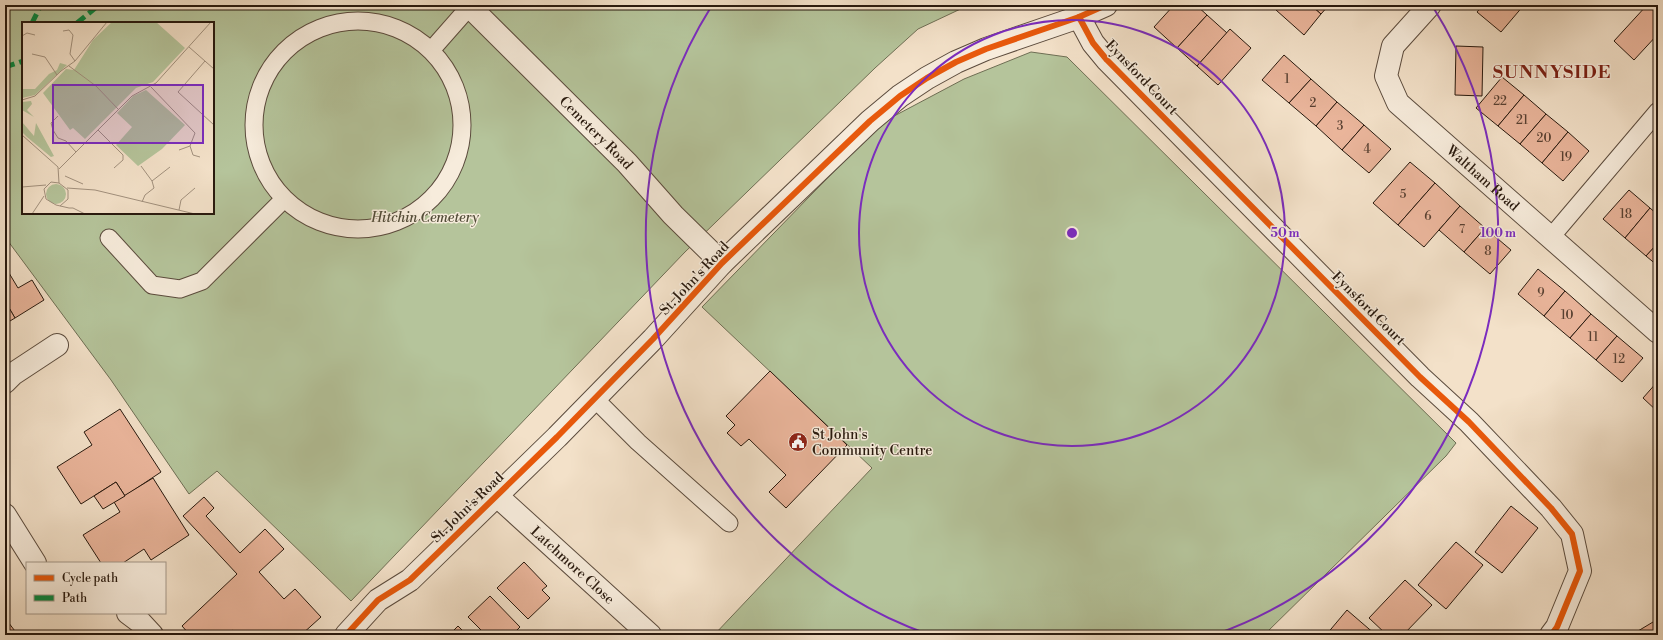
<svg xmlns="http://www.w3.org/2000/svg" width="1663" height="640" font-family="'Libre Bodoni',serif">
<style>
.green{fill:#b5c49b;stroke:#6e6e54;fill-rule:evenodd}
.building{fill:#eab59b;stroke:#28190e}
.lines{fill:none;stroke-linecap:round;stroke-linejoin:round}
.lane-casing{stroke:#5b4b3d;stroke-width:19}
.street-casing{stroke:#5b4b3d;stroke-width:24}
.lane{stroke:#f7ecdc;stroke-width:17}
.street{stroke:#f7ecdc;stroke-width:22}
.quiet{stroke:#00873e;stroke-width:5;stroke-dasharray:10 5;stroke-linecap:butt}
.cycleway-casing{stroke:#f7ecdc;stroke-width:8}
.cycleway{stroke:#e8590c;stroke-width:6}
.ring{fill:none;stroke:#7b2cbf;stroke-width:2}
.labels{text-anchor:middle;stroke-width:3;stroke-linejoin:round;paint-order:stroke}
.number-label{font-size:12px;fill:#584031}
.street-label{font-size:14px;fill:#28190e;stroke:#f7ecdc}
.park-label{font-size:14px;font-style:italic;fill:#524c38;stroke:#f7ecdc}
.poi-label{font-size:14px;fill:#28190e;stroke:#f7ecdc;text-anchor:start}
.district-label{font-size:18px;font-weight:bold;letter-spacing:1px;fill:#7a1f14;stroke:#f7ecdc}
.inset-road{fill:none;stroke:#a2917e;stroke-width:1}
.view{fill:#7b2cbf;fill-opacity:0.15;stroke:#7b2cbf;stroke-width:2}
.inset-edge{fill:none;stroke:#28190e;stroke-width:2}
.centre{fill:#7b2cbf;stroke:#f7ecdc;stroke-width:2}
.ring-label{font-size:12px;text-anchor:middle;font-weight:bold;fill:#7b2cbf;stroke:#f7ecdc;stroke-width:3;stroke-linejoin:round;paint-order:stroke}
</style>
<rect width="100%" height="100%" fill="#f3e1c9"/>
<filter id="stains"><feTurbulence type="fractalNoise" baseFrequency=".005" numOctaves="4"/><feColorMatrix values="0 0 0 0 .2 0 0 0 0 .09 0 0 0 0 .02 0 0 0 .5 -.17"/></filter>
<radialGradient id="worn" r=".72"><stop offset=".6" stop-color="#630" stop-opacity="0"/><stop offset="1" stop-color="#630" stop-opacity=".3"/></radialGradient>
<!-- green -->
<g class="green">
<path d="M5,5H969L918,29L875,68L685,252L351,601L217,471L189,494L111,380L5,237ZM23,23H213V213H23Z"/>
<path d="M1031,52L1067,57L1456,443L1446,456L1264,635H714L872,468L702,307L881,123L964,79Z"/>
</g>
<!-- building -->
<g class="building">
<path d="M1174,5H1196L1207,15L1177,48L1154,27Z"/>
<path d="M1280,5H1311L1321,14L1304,35L1276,10Z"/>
<path d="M1311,5H1329L1321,14Z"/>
<path d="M1483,5H1524L1501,32L1477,12Z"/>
<path d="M1647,5H1658V34L1634,60L1614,41Z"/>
<path d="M1207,15L1227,33L1197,66L1177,48Z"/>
<path d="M1230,29L1251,48L1218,85L1197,66Z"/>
<path d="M1456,46L1483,47L1482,96L1455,95Z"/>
<path d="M1284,55L1311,79L1289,103L1262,80Z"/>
<path d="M1502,77L1524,95L1498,126L1476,108Z"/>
<path d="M1311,79L1337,102L1316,126L1289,103Z"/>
<path d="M1524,95L1546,114L1520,144L1498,126Z"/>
<path d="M1337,102L1364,125L1342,150L1316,126Z"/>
<path d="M1546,114L1568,132L1542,163L1520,144Z"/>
<path d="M1364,125L1391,149L1369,173L1342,150Z"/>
<path d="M1568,132L1589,151L1563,181L1542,163Z"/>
<path d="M1410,162L1435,183L1398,225L1373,203Z"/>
<path d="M1435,183L1460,206L1424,247L1398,225Z"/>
<path d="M1629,190L1650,208L1625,238L1603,219Z"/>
<path d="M1460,206L1485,228L1464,252L1439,230Z"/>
<path d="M1650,208L1658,215V243L1646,256L1625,238Z"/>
<path d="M1485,228L1511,250L1490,274L1464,252Z"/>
<path d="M1658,243V266L1646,256Z"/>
<path d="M1538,269L1565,291L1544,316L1518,294Z"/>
<path d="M9,273L18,288L32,280L44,300L15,318L5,301V276Z"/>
<path d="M1565,291L1591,314L1570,338L1544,316Z"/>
<path d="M5,301L15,318L5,324Z"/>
<path d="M1591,314L1617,336L1596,360L1570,338Z"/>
<path d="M1617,336L1643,358L1622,382L1596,360Z"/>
<path d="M770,371L847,445L786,508L769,492L786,475L749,439L741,446L727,433L735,425L726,416Z"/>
<path d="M1658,381V412L1643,398Z"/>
<path d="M120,409L161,472L125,496L116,482L81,504L57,467L92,445L84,432Z"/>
<path d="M153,478L189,535L151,560L144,549L123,563H101L83,535L120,512L114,502Z"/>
<path d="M116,482L125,496L103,509L94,496Z"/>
<path d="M204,497L214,508L206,516L240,553L265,529L284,549L259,572L284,599L295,589L321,617L301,635H287L284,631L279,635H237L233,630L227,635H190L182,626L237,574L183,516Z"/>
<path d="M1511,506L1538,528L1502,573L1475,552Z"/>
<path d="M1456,542L1483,565L1446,609L1418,585Z"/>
<path d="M524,562L547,586L542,590L550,598L528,619L497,588Z"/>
<path d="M1405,580L1432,605L1403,635H1387L1369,618Z"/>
<path d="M490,596L520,627L512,635H486L468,617Z"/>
<path d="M1347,610L1376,635H1326Z"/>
<path d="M5,618L18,635H5Z"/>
<path d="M1658,619V635H1640L1638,631Z"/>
<path d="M458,626L467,635H449Z"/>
</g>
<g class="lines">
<defs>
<g id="lane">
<circle cx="358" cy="125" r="104"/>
<path d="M434,47L471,5"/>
<path d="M1551,237L1658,111"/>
<path d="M109,238L152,285L180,289L202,281L284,199"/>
<path d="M595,399L638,442L729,523"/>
</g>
<g id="street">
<path id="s1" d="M468,5L627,163L673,215L722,263"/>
<path id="s2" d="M1430,5L1393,46L1386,76L1398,103L1658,332"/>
<path d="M1079,17L1093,43L1107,60L1420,377L1469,422L1551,508L1572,534L1580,571L1557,627L1551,635"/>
<path d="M5,382L13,374L57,345"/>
<path id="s3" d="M496,495L650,635"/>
<path d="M5,515L35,563"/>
<path d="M128,613L140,622L152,635"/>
<path d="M346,635L378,600L410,580L557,437L653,339L722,263L870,121L900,96L927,78L956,62L986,49L1079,17L1106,5"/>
</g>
</defs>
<!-- lane casing -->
<use href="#lane" class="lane-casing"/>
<!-- street casing -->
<use href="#street" class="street-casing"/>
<!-- lane -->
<use href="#lane" class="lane"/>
<!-- street -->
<use href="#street" class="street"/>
<!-- quiet -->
<g class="quiet">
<path d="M32,23L41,5"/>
<path d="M77,23L99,5"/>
<path d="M5,67L23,61"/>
</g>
<defs>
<g id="cycleway">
<path d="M1079,17L1093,43L1107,60L1420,377L1469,422L1551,508L1572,534L1580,571L1557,627L1551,635"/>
<path d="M346,635L378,600L410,580L557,437L653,339L722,263L870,121L900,96L927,78L956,62L986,49L1079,17L1106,5"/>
</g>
</defs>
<!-- cycleway casing -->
<use href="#cycleway" class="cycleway-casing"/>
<!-- cycleway -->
<use href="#cycleway" class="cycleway"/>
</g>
<!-- distance rings -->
<g class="ring">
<circle cx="1072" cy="233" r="213"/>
<path d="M930 635A426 426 0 0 1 711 7M1433 7A426 426 0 0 1 1214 635"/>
</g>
<!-- icons -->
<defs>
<symbol id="civic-disc" viewBox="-11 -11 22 22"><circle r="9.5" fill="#8f2418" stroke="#f7ecdc"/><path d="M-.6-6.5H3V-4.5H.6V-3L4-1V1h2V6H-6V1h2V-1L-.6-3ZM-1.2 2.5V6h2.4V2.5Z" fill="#fff"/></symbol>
</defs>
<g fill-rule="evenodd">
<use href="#civic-disc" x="787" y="431" width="22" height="22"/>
</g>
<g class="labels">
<!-- number labels -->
<g class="number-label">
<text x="1287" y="83">1</text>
<text x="1500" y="105">22</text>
<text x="1313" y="107">2</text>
<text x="1522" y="124">21</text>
<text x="1340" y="130">3</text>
<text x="1544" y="142">20</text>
<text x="1367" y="153">4</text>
<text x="1566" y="161">19</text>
<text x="1403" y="198">5</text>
<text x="1626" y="218">18</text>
<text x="1428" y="220">6</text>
<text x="1462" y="233">7</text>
<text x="1488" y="255">8</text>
<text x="1541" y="297">9</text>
<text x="1567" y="319">10</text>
<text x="1593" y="341">11</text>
<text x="1619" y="363">12</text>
</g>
<!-- street labels -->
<g class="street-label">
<text transform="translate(1142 77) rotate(46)" y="5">Eynsford Court</text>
<text dy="5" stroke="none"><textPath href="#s1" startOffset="181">Cemetery Road</textPath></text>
<text dy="5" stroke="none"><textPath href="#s2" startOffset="229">Waltham Road</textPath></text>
<text transform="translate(694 278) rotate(-47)" y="5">St. John's Road</text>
<text transform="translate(1369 308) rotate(45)" y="5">Eynsford Court</text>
<text transform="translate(467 507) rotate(-44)" y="5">St. John's Road</text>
<text dy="5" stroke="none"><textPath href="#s3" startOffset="104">Latchmore Close</textPath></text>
</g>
<!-- park labels -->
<g class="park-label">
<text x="425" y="222">Hitchin Cemetery</text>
</g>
<!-- poi labels -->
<g class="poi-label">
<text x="812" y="439">St John's<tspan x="812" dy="16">Community Centre</tspan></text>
</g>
<!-- district labels -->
<g class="district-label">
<text x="1552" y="78">SUNNYSIDE</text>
</g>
</g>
<!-- overview -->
<g transform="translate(22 22)">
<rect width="192" height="192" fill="#f3e1c9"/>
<path d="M90,0H134L163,26L131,60L114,66L63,117L51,106L48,108L21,71L44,47L52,48L71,18ZM38,41L45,43L13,73L0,76V67H13L27,52L35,48ZM124,68L163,103L140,127L116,144L94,123L110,105L95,91L111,74ZM9,79L10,82L5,88L12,95L0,88V80ZM0,100L12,114L14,101L32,134L29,135L5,115L0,110ZM24 172a10 10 0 1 1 20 0a10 10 0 1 1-20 0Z" fill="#b5c49b"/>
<path class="inset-road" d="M41,9L47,8L51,13L48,32L53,39M0,14L5,11L13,13M167,25L192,47M10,32L23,35L35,53M183,39L156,70L192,103M47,44L74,64L96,87M129,65L173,111L168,124L157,128M0,78L13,74L39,49L53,39L85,0M36,94L29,101L31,108L36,116L44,119L54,130M76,108L101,133V138L92,146M0,113L36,145L37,161M168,124L171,133L178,135M119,144L130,159M37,147L110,74L134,61L189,0M43,154L61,162M0,165L24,163M45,166L73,168L173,192M120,180L123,173L132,166L130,159L148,145M38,184L46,177V168L37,161L29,160L22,167L24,177L34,183L47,186H51L63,192M157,188L159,178L173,166M10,192L22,174"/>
<path class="view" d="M31,63H181V121H31Z"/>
<rect width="192" height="192" class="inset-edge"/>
</g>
<circle cx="1072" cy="233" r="6" class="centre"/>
<g class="ring-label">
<text x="1285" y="237">50 m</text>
<text x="1498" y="237">100 m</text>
</g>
<!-- margin -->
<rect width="1663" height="640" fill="none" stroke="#f3e1c9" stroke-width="20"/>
<rect x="6" y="6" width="1651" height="628" fill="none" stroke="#28190e" stroke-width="2"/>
<rect x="10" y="10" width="1643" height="620" fill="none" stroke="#28190e"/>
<!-- legend -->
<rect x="26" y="562" width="140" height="52" fill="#f7ecdc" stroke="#a4988a"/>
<rect x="34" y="575" width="20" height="6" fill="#e8590c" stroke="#a4988a"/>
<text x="62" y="582" font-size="12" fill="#28190e">Cycle path</text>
<rect x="34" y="595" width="20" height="6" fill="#00873e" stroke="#a4988a"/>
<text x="62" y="602" font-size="12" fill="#28190e">Path</text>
<rect width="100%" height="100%" filter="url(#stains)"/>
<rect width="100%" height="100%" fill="url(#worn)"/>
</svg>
